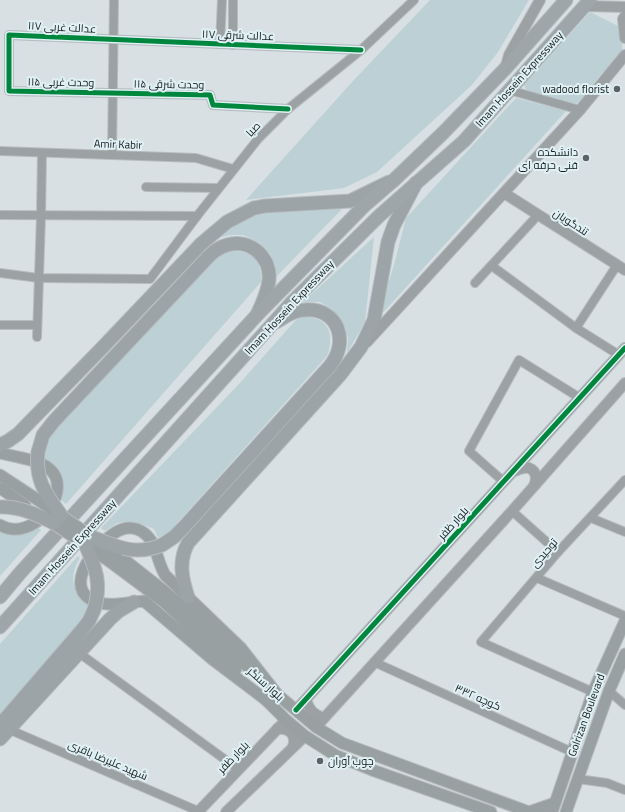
<svg xmlns="http://www.w3.org/2000/svg" width="625" height="812" font-family="Georgia,Cairo,serif">
<style>
.green{fill:#bdd0d6}
.lines{fill:none;stroke-linecap:round;stroke-linejoin:round}
.minor-casing{stroke:#b6bcbf;stroke-width:10}
.tertiary-casing{stroke:#b6bcbf;stroke-width:12}
.secondary-casing{stroke:#b6bcbf;stroke-width:13}
.primary-casing{stroke:#b6bcbf;stroke-width:15}
.trunk-casing{stroke:#b6bcbf;stroke-width:15}
.minor{stroke:#9ca1a3;stroke-width:8}
.tertiary{stroke:#9ca1a3;stroke-width:10}
.secondary{stroke:#99a0a2;stroke-width:11}
.primary{stroke:#9ca4a7;stroke-width:13}
.trunk{stroke:#9ea6aa;stroke-width:13}
.secondary-bridge-casing{stroke:#b6bcbf;stroke-width:13;stroke-linecap:butt}
.primary-bridge-casing{stroke:#b6bcbf;stroke-width:15;stroke-linecap:butt}
.secondary-bridge{stroke:#99a0a2;stroke-width:11}
.primary-bridge{stroke:#9ca4a7;stroke-width:13}
.cycleway-casing{stroke:#e0f1f6;stroke-width:8}
.cycleway{stroke:#00873e;stroke-width:5}
.poi-dot{fill:#5c6365;stroke:#e0f1f6;stroke-width:1.5}
.labels{text-anchor:middle;stroke-width:4;stroke-linejoin:round;paint-order:stroke}
.street-label{font-size:11px;fill:#191f21;stroke:#e0f1f6}
.poi-label{font-size:11px;fill:#191f21;stroke:#e0f1f6;text-anchor:end}
</style>
<rect width="100%" height="100%" fill="#d8e0e3"/>
<!-- green -->
<g class="green">
<path d="M430,0H529L498,52L472,85L377,172L344,188L246,200L353,81Z"/>
<path d="M590,12L620,27L623,54L606,74L603,72L588,90L590,91L578,103L565,105L529,95L524,85Z"/>
<path d="M516,98L566,111L380,316V309L394,265L406,218Z"/>
<path d="M342,209L276,277L271,255L260,243L243,235H231L217,238L232,222L250,216L283,211Z"/>
<path d="M374,237L365,322L347,353L348,338L345,327L332,309L320,302H303Z"/>
<path d="M232,251C253,251 262,261 261,282L66,504L60,499C66,479 60,471 44,459L49,439L55,430L217,258L224,253Z"/>
<path d="M304,317C329,317 335,335 327,356L170,531L158,538L154,529L144,525L131,522L117,523L105,531L101,528L239,384L294,322L298,318Z"/>
<path d="M37,527L41,530L0,576V529Z"/>
<path d="M78,556L80,558C69,576 71,592 89,605L84,617L77,627L0,717V644Z"/>
</g>
<g class="lines">
<defs>
<g id="minor">
<path d="M220,44L222,0"/>
<path d="M233,45V0"/>
<path d="M509,90L580,110"/>
<path d="M288,109L213,105L210,95L9,91V35L361,50"/>
<path d="M0,151L196,158L233,169"/>
<path d="M112,154L114,0"/>
<path d="M146,187L218,188"/>
<path d="M0,215L197,216"/>
<path d="M492,266L576,328L619,355"/>
<path d="M0,273L39,278L150,279L197,216L258,139L288,109L361,50L414,0"/>
<path d="M475,283L538,215"/>
<path d="M0,325H37"/>
<path d="M576,328L617,265"/>
<path d="M37,337L41,216L42,153"/>
<path d="M504,482L469,451L519,360L580,398"/>
<path d="M512,511L558,552"/>
<path d="M591,518L625,532"/>
<path d="M537,578L625,616"/>
<path d="M79,653L238,769"/>
<path d="M374,662L572,752"/>
<path d="M609,691L625,705"/>
<path d="M593,692L481,642L558,552L625,480"/>
<path d="M8,729L198,811"/>
<path d="M578,779L607,783L625,790"/>
</g>
<g id="tertiary">
<path d="M585,6L625,7"/>
<path d="M625,16L623,19L625,38"/>
<path d="M506,66L509,55L540,0"/>
<path d="M504,193L625,270"/>
<path d="M367,342L580,110L625,55"/>
<path d="M515,471C519,469 524,467 529,468C537,471 537,479 534,486"/>
<path d="M306,700C309,710 314,715 324,718"/>
<path d="M296,710L625,348"/>
<path d="M316,727L512,511L625,383"/>
<path d="M277,729C289,727 297,735 293,747"/>
<path d="M198,812L286,720"/>
<path d="M226,812L305,736"/>
</g>
<g id="secondary">
<path d="M0,453C12,456 39,460 47,467C78,488 33,545 0,525"/>
<path d="M0,475L32,496"/>
<path d="M0,488L25,505"/>
<path d="M116,553L163,590L190,613L251,670"/>
<path d="M109,561L164,602L236,669"/>
<path d="M272,690L316,727L342,743L529,812"/>
<path d="M265,699L286,720L305,736L335,755L372,770L491,812"/>
<path d="M270,703L212,659L144,601C128,602 105,609 90,599C62,582 104,534 123,529C128,527 136,528 141,531C157,540 156,560 165,575L241,648L277,694"/>
<path d="M529,812L555,803"/>
<path d="M552,812L593,692L625,621"/>
<path d="M566,812L609,691L625,654"/>
</g>
<g id="primary">
<path d="M0,445L8,441L18,434L101,349L201,244L227,222L254,208L265,206L350,201L389,182"/>
<path d="M38,452L43,435L54,421L209,256C214,251 220,247 227,245C250,238 271,257 269,280C268,292 262,304 257,315"/>
<path d="M162,545L174,537L184,527L329,367C350,343 339,307 304,310C293,310 285,317 276,322"/>
<path d="M188,597C182,579 178,561 188,543L340,375L361,347L374,320L388,242L394,225L416,183"/>
<path d="M0,725L82,630L89,621L94,610"/>
<path d="M0,739L110,619L119,611L134,602"/>
</g>
<g id="trunk">
<path d="M0,597L20,573L257,315L365,205L394,180L443,133L505,69L566,0"/>
<path d="M0,627L293,301L379,216L464,141L590,0"/>
</g>
</defs>
<!-- minor casing -->
<use href="#minor" class="minor-casing"/>
<!-- tertiary casing -->
<use href="#tertiary" class="tertiary-casing"/>
<!-- secondary casing -->
<use href="#secondary" class="secondary-casing"/>
<!-- primary casing -->
<use href="#primary" class="primary-casing"/>
<!-- trunk casing -->
<use href="#trunk" class="trunk-casing"/>
<!-- minor -->
<use href="#minor" class="minor"/>
<!-- tertiary -->
<use href="#tertiary" class="tertiary"/>
<!-- secondary -->
<use href="#secondary" class="secondary"/>
<!-- primary -->
<use href="#primary" class="primary"/>
<!-- trunk -->
<use href="#trunk" class="trunk"/>
<defs>
<g id="secondary-bridge">
<path d="M32,496L116,553"/>
<path d="M47,519L109,561"/>
</g>
<g id="primary-bridge">
<path d="M38,452C35,480 45,493 61,515"/>
<path d="M0,507C20,506 37,515 54,523"/>
<path d="M92,537C117,547 135,556 162,545"/>
<path d="M85,544C96,568 102,584 94,610"/>
</g>
</defs>
<!-- secondary-bridge casing -->
<use href="#secondary-bridge" class="secondary-bridge-casing"/>
<!-- primary-bridge casing -->
<use href="#primary-bridge" class="primary-bridge-casing"/>
<!-- secondary-bridge -->
<use href="#secondary-bridge" class="secondary-bridge"/>
<!-- primary-bridge -->
<use href="#primary-bridge" class="primary-bridge"/>
<defs>
<g id="cycleway">
<path d="M288,109L213,105L210,95L9,91V35L361,50"/>
<path d="M296,710L625,348"/>
</g>
</defs>
<!-- cycleway casing -->
<use href="#cycleway" class="cycleway-casing"/>
<!-- cycleway -->
<use href="#cycleway" class="cycleway"/>
</g>
<!-- markers -->
<g class="poi-dot">
<circle cx="617" cy="89" r="4"/>
<circle cx="586" cy="158" r="4"/>
<circle cx="320" cy="761" r="4"/>
</g>
<g class="labels">
<!-- street labels -->
<g class="street-label">
<text transform="translate(62 27) rotate(3)" y="4">۱۱۷ عدالت غربی</text>
<text transform="translate(238 35) rotate(2)" y="4">۱۱۷ عدالت شرقی</text>
<text transform="translate(519 79) rotate(-48)" y="4">Imam Hossein Expressway</text>
<text transform="translate(61 82) rotate(1)" y="4">۱۱۵ وحدت غربی</text>
<text transform="translate(169 84) rotate(1)" y="4">۱۱۵ وحدت شرقی</text>
<text transform="translate(253 129) rotate(-47)" y="4">صبا</text>
<text transform="translate(118 144) rotate(2)" y="4">Amir Kabir</text>
<text transform="translate(571 222) rotate(33)" y="4">تندگویان</text>
<text transform="translate(289 307) rotate(-47)" y="4">Imam Hossein Expressway</text>
<text transform="translate(453 523) rotate(-48)" y="4">بلوار ظفر</text>
<text transform="translate(72 547) rotate(-48)" y="4">Imam Hossein Expressway</text>
<text transform="translate(544 553) rotate(-49)" y="4">توحیدی</text>
<text transform="translate(266 684) rotate(42)" y="4">بلوار سنگر</text>
<text transform="translate(478 697) rotate(24)" y="4">کوچه ۳۳۲</text>
<text transform="translate(586 715) rotate(-70)" y="4">Golrizan Boulevard</text>
<text transform="translate(233 757) rotate(-46)" y="4">بلوار ظفر</text>
<text transform="translate(108 760) rotate(23)" y="4">شهید علیرضا باقری</text>
</g>
<!-- poi labels -->
<g class="poi-label">
<text x="609" y="93">wadood florist</text>
<text x="578" y="156">دانشکده<tspan x="578" dy="13">فنی حرفه ای</tspan></text>
<text x="328" y="765" text-anchor="start">چوب آوران</text>
</g>
</g>
</svg>
